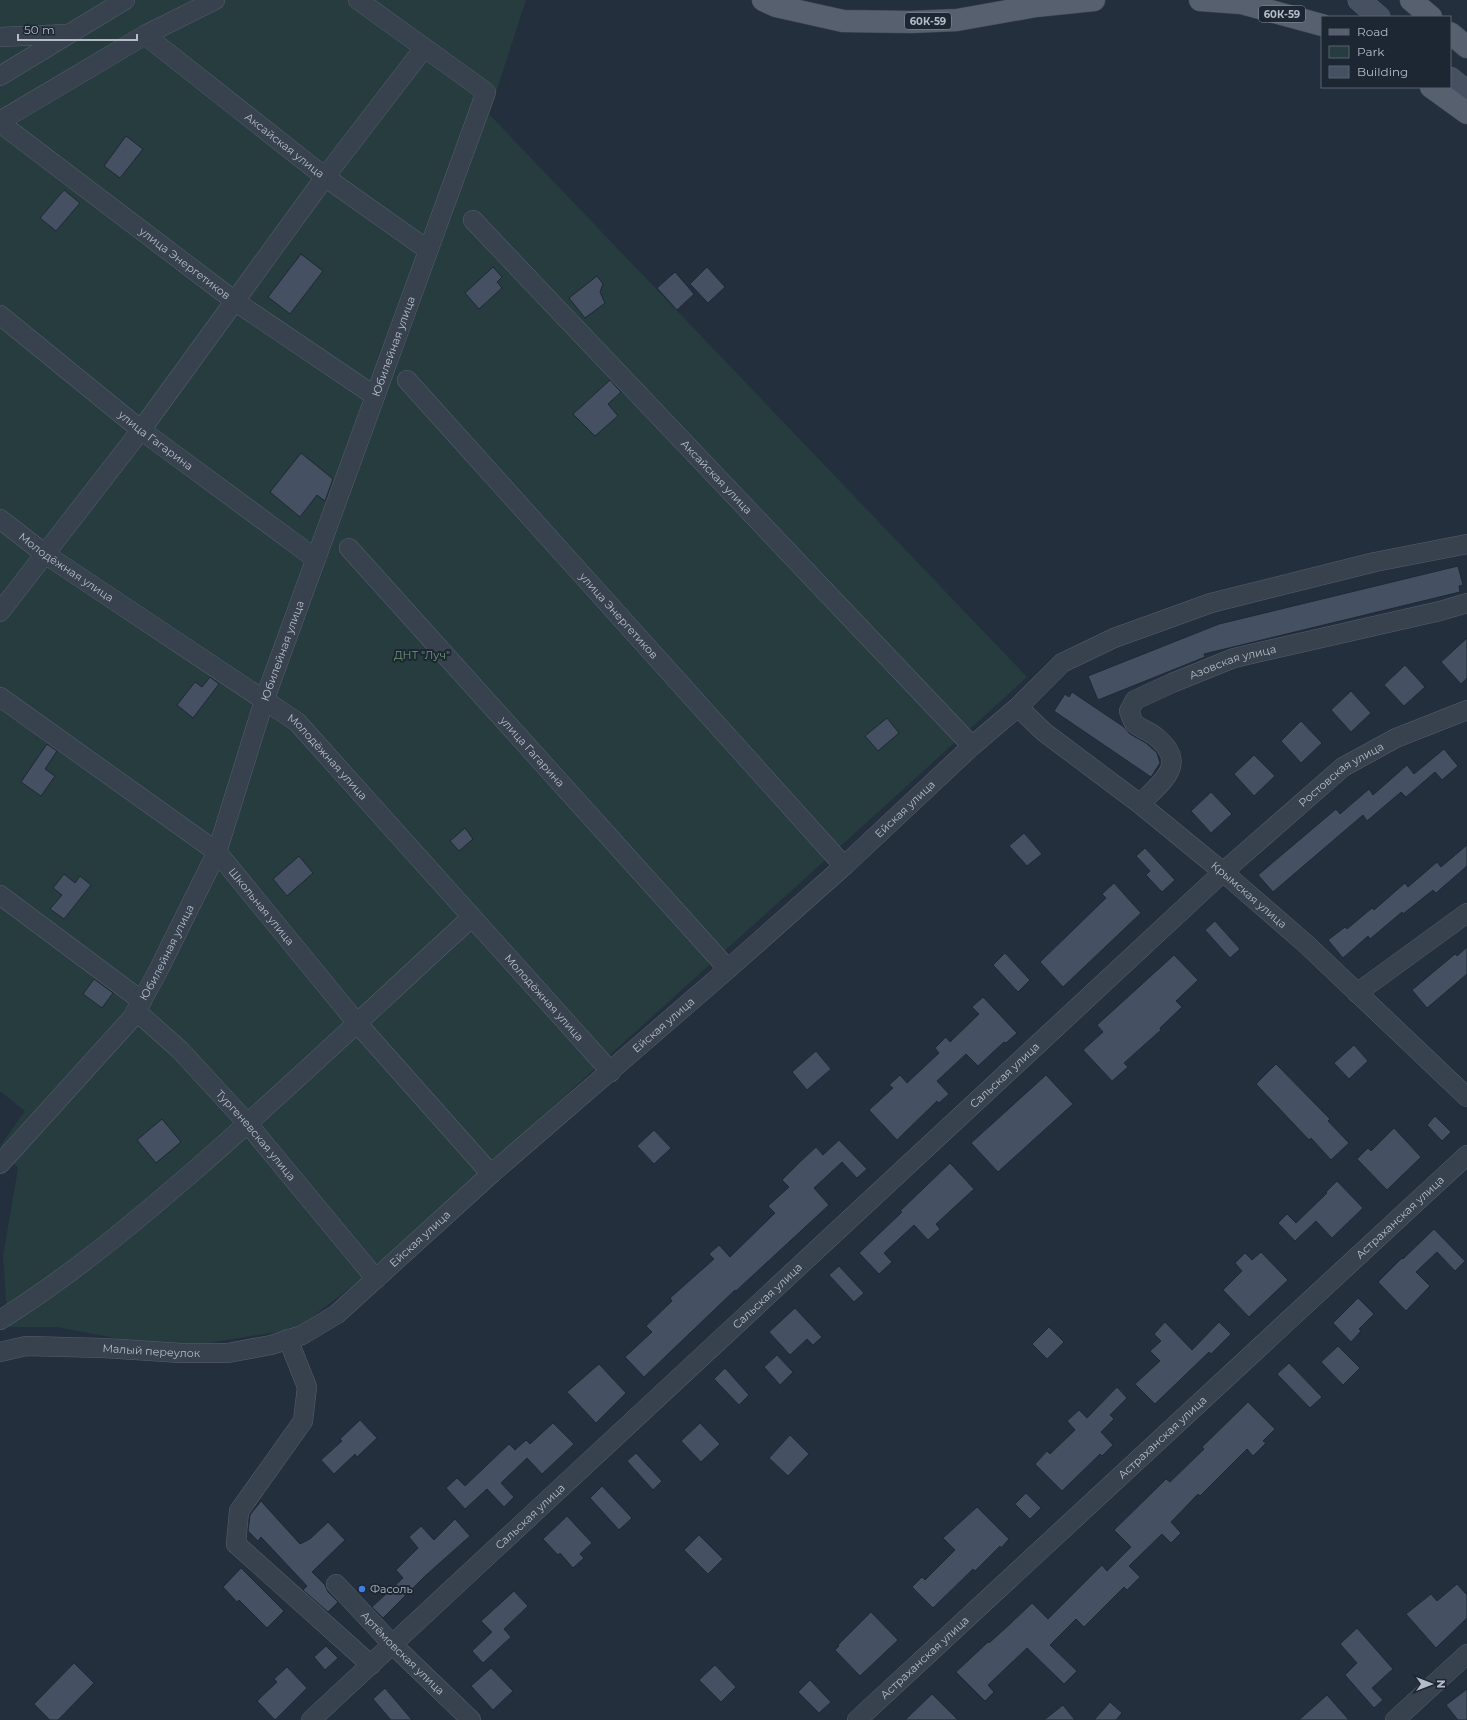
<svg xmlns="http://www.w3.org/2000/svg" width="1467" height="1720" font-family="Montserrat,sans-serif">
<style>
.green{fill:#263c3f}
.building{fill:#455162;stroke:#1f2835}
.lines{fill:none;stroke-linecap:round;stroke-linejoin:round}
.minor-casing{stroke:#565f6c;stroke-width:20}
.secondary-casing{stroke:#565f6c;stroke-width:23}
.primary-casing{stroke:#414a57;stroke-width:23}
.minor{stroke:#38414e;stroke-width:19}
.secondary{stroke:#465061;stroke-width:22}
.primary{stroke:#56606e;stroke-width:22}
.shop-dot{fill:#3f7fe0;stroke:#1d2633;stroke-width:1.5}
.labels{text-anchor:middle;stroke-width:4;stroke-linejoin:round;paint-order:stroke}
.shield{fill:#1d2633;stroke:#878f9c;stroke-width:1}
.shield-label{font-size:10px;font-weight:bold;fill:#b4bcc9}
.street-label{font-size:11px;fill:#b4bcc9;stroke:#1d2633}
.park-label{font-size:11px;fill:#6b9a76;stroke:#1d2633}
.poi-label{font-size:11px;fill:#b4bcc9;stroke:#1d2633;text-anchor:start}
</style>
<rect width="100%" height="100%" fill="#242f3e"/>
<!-- green -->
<path class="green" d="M0,0H526L489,114L1027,677L366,1276L296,1329L170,1349L58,1327H8L3,1256L18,1168L0,1146L25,1111L0,1091Z"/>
<!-- building -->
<g class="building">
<path d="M126,136L143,149L120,178L104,166Z"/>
<path d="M64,190L80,203L56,231L40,218Z"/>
<path d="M301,254L323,271L290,314L268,297Z"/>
<path d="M493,267L502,277L497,282L502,288L479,309L465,293Z"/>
<path d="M707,267L725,287L708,303L690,284Z"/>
<path d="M675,272L694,294L677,310L657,288Z"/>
<path d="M597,276L603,284L600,292L605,303L585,318L569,298Z"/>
<path d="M610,380L621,392L608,404L618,416L595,436L573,414Z"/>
<path d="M301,453L333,479L325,501L317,495L300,517L270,492Z"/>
<path d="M1458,566L1463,585L1459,586L1460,592L1204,654L1205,657L1098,700L1088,676L1219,624Z"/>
<path d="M1467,638V678L1461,684L1441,662Z"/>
<path d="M1405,665L1425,687L1404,706L1384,685Z"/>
<path d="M210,677L219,684L193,718L177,705L195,682L202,687Z"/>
<path d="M1351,691L1371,713L1351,732L1331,710Z"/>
<path d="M1072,692L1124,727L1130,734L1146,743L1157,753L1160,763L1151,777L1054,711L1065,694L1069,697Z"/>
<path d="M887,718L899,733L878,751L865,736Z"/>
<path d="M1301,721L1322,743L1301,763L1281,741Z"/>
<path d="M47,744L57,751L45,769L55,776L41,796L21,782Z"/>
<path d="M1444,749L1458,766L1442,780L1435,772L1406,797L1401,792L1367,821L1363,815L1273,892L1258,875L1336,809L1340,814L1369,789L1373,795L1407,765L1414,774Z"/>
<path d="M1254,755L1275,776L1254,796L1234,774Z"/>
<path d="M1211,792L1232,814L1211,833L1191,811Z"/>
<path d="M465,828L473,839L459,851L450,841Z"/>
<path d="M1024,833L1042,854L1027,866L1009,846Z"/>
<path d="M1467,845V866L1436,893L1433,890L1403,914L1402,912L1370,939L1368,936L1343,958L1328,940L1345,927L1347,929L1372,908L1374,910L1405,883L1408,887L1437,862L1441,867Z"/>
<path d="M1145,848L1175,880L1162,892L1146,875L1150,871L1136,856Z"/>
<path d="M299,856L313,873L287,896L273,879Z"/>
<path d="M64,874L75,883L80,876L91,885L64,919L50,909L62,895L53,888Z"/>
<path d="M1114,883L1141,913L1063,987L1040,962L1106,898L1102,894Z"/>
<path d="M1215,921L1240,949L1230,958L1205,930Z"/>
<path d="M1467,947V974L1427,1008L1412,990L1455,954L1457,956Z"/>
<path d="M1005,953L1030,980L1018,992L993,965Z"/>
<path d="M1174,955L1198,980L1176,1001L1182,1007L1160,1028L1161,1030L1124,1063L1128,1067L1112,1081L1083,1050L1103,1032L1097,1025Z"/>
<path d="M94,979L113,993L102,1008L83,994Z"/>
<path d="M983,997L1017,1033L1006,1043L1004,1042L978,1066L966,1054L937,1081L949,1094L939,1103L937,1101L897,1140L869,1110L893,1088L889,1085L900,1075L907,1083L939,1053L935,1048L946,1037L950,1042L979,1014L972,1007Z"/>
<path d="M1354,1045L1368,1061L1349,1079L1334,1063Z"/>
<path d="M816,1051L831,1069L807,1090L792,1072Z"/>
<path d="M1276,1064L1330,1119L1328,1121L1349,1143L1331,1160L1311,1138L1309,1140L1256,1084Z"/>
<path d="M1046,1075L1073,1104L998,1172L971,1143Z"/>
<path d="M1435,1116L1451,1132L1442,1141L1427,1125Z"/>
<path d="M162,1119L181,1142L156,1163L137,1140Z"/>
<path d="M1394,1128L1421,1157L1387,1190L1357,1159L1368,1148L1371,1151Z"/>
<path d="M654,1130L671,1148L654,1164L637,1146Z"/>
<path d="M839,1140L867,1169L857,1178L842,1162L814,1188L829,1205L736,1291L735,1290L644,1377L625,1357L652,1332L646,1326L672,1301L670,1298L714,1259L709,1254L719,1245L730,1257L775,1213L768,1206L789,1187L782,1180L801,1161L816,1147L823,1155Z"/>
<path d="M950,1163L974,1189L936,1224L940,1229L928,1240L914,1225L884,1253L892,1262L879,1274L859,1253L902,1212L900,1211Z"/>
<path d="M1337,1181L1363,1208L1332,1238L1316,1221L1295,1241L1278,1223L1287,1214L1296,1223L1327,1193L1326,1192Z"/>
<path d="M1434,1229L1465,1261L1455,1271L1437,1252L1416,1272L1430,1286L1406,1311L1378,1282L1402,1258L1403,1259Z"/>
<path d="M1261,1252L1288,1280L1249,1317L1223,1290L1242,1271L1235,1263L1245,1253L1252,1260Z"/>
<path d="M839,1266L864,1293L854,1302L829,1275Z"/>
<path d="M1358,1298L1374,1314L1359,1329L1361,1331L1351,1342L1333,1323Z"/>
<path d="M795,1308L822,1337L813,1345L807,1339L790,1355L769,1332Z"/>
<path d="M1165,1322L1192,1350L1219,1322L1231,1334L1211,1354L1209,1352L1155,1404L1135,1384L1160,1361L1150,1351L1161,1341L1154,1334Z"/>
<path d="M1049,1327L1064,1342L1047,1359L1032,1344Z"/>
<path d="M1338,1346L1360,1368L1343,1385L1321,1362Z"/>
<path d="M777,1355L793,1372L780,1385L764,1367Z"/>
<path d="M1289,1363L1322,1397L1310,1408L1277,1374Z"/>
<path d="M599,1364L626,1393L596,1423L567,1392Z"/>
<path d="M725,1368L749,1395L739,1405L714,1379Z"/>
<path d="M1117,1387L1127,1398L1110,1415L1114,1419L1101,1432L1113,1445L1102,1456L1100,1454L1062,1491L1035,1464L1047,1451L1050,1454L1075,1430L1067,1421L1079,1410L1087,1418Z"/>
<path d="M1248,1402L1275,1429L1263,1441L1266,1443L1253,1456L1247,1449L1200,1496L1198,1494L1171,1522L1181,1533L1171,1543L1162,1534L1129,1566L1140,1577L1127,1590L1124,1587L1084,1627L1076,1619L1050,1645L1077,1671L1064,1684L1027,1648L988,1685L994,1692L985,1701L956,1672L988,1642L989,1643L1010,1624L1032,1603L1048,1619L1102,1565L1107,1571L1131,1547L1114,1530L1166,1479L1170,1482L1204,1449L1202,1447Z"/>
<path d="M360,1420L377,1438L357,1457L355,1454L334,1474L321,1460L342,1441L340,1439Z"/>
<path d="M553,1423L574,1444L542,1474L527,1458L501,1483L514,1497L504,1507L487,1489L465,1509L446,1488L457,1478L465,1486L509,1444L515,1450L526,1440L530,1444Z"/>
<path d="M700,1423L720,1444L701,1462L681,1441Z"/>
<path d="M790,1435L809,1454L788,1476L769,1458Z"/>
<path d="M636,1453L662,1481L653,1490L627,1461Z"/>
<path d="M602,1486L632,1518L619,1530L590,1498Z"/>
<path d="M1026,1493L1041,1508L1030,1519L1015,1504Z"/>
<path d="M261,1501L300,1544L310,1539L328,1522L345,1540L312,1572L325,1585L328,1592L338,1602L328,1612L303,1590L307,1586L261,1537L258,1541L248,1531L250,1515Z"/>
<path d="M977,1507L1009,1539L1001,1548L1000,1546L975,1571L973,1569L933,1608L912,1587L922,1577L925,1580L955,1550L943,1538Z"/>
<path d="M567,1516L592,1543L580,1554L584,1558L573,1568L560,1553L558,1555L543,1539Z"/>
<path d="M455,1519L470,1536L425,1576L383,1618L372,1607L403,1578L396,1570L418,1548L409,1537L421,1526L434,1540Z"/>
<path d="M699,1535L723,1559L708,1574L684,1550Z"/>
<path d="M241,1568L284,1611L267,1628L239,1600L237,1602L223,1587Z"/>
<path d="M1457,1584L1467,1595V1618L1436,1648L1406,1614L1431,1594L1437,1601Z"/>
<path d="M514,1591L528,1606L504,1629L511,1637L483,1663L472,1651L492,1632L481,1621Z"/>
<path d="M871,1612L898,1640L860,1676L835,1650L839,1646L838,1645Z"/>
<path d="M1357,1628L1393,1669L1372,1688L1383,1700L1374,1708L1345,1675L1357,1663L1340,1644Z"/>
<path d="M326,1646L338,1658L325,1670L314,1657Z"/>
<path d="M74,1663L94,1683L58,1720H50L34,1704Z"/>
<path d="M715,1665L736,1687L721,1702L699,1680Z"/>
<path d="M287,1667L307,1688L275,1720L257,1701L277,1682L274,1679Z"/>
<path d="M491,1668L513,1691L493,1710L471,1686Z"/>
<path d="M810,1680L831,1702L819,1713L798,1692Z"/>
<path d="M385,1688L412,1720H391L373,1699Z"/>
<path d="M1467,1689V1720H1458L1446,1705Z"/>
<path d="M932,1694L958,1720H905Z"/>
<path d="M1327,1695L1349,1720H1299Z"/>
<path d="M1110,1702L1122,1713L1116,1720H1094Z"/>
<path d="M1063,1705L1075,1720H1044Z"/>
</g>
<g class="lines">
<defs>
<g id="minor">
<path id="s1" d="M145,35L325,177L428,250"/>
<path d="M0,37L67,34"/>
<path d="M0,76L125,0"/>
<path d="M0,121L145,35L215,0"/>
<path id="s2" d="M0,123L236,302L375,396"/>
<path id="s3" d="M473,220L972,746"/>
<path id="s4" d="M0,315L141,430L316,559"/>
<path id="s5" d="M407,380L844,866"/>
<path id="s6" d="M0,519L45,554L297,722L611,1072"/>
<path id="s7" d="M349,548L728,969"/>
<path d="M0,612L141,430L325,177L424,48"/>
<path id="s8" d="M0,697L217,852L357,1023L491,1174"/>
<path id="s9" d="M1018,707L1044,732L1140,804L1223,872L1306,944L1467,1097"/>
<path id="s10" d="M1140,804C1162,781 1190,764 1155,736C1149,731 1139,728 1134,723C1132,720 1131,715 1129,711L1135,700L1172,683L1234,658L1440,611L1467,603"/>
<path d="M0,895L142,1001"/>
<path d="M1357,993L1467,913"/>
<path id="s11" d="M136,1011L180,1050L248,1124L376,1279"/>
<path id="s12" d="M0,1164L132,1018L156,975L217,852L264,701L486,92L358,0"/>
<path d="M0,1320C69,1277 134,1223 195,1170C289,1088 379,1002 471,918"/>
<path d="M288,1339L307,1387L303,1421L239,1511L236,1544L371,1665"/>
<path id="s13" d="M0,1352L26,1346L104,1348L181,1353H228L271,1345L302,1335L337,1314L491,1174L728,969L844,866L972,746L1018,707L1062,663L1114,638L1211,603L1375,562L1467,544"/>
<path id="s14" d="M336,1584L393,1645L471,1720"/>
<path id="s15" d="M311,1720L1223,872L1343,767L1396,738L1467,710"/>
<path id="s16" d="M857,1720L1467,1155"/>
<path d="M1395,1720L1467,1654"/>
</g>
<g id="secondary">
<path d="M1359,0L1379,17"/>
<path d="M1450,78L1467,92"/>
</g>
<g id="primary">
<path d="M763,0L776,6L843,21L911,22L957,20L1036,6L1094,0"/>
<path d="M1200,0L1241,3L1322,25"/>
<path d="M1411,0L1431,17"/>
<path d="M1450,33L1467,47"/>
<path d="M1431,87L1467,113"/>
</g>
</defs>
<!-- minor casing -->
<use href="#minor" class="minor-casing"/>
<!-- secondary casing -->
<use href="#secondary" class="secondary-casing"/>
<!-- primary casing -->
<use href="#primary" class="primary-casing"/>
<!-- minor -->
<use href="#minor" class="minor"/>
<!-- secondary -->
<use href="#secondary" class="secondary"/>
<!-- primary -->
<use href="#primary" class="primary"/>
</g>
<!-- markers -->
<circle class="shop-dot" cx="362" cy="1589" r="4"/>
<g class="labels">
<!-- shield labels -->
<g class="shield">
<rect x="1259" y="6" width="46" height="16" rx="3"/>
<rect x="905" y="13" width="46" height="16" rx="3"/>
</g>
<g class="shield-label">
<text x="1282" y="18">60К-59</text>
<text x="928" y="25">60К-59</text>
</g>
<!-- street labels -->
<g class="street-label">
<text dy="4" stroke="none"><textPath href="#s1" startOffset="178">Аксайская улица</textPath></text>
<text dy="4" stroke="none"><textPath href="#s2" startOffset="232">улица Энергетиков</textPath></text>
<text dy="4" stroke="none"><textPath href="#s12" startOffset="919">Юбилейная улица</textPath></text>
<text dy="4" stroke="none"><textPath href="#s4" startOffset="200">улица Гагарина</textPath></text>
<text dy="4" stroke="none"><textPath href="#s3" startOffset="354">Аксайская улица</textPath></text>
<text dy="4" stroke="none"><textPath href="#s6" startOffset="82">Молодёжная улица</textPath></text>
<text dy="4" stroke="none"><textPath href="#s5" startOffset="317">улица Энергетиков</textPath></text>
<text dy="4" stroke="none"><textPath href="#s12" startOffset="595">Юбилейная улица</textPath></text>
<text dy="4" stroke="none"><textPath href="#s10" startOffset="241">Азовская улица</textPath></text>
<text dy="4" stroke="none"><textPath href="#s7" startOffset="274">улица Гагарина</textPath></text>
<text dy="4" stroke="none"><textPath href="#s6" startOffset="406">Молодёжная улица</textPath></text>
<text dy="4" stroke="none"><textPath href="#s15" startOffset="1399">Ростовская улица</textPath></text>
<text dy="4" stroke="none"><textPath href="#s13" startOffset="1106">Ейская улица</textPath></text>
<text dy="4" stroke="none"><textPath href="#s9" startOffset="298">Крымская улица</textPath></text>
<text dy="4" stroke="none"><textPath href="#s8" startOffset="337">Школьная улица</textPath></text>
<text dy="4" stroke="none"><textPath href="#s12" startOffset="271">Юбилейная улица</textPath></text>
<text dy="4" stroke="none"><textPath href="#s6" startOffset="730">Молодёжная улица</textPath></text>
<text dy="4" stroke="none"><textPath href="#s13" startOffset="782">Ейская улица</textPath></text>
<text dy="4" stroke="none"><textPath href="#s15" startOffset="947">Сальская улица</textPath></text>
<text dy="4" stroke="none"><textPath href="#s11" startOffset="173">Тургеневская улица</textPath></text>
<text dy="4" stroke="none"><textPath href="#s16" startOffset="740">Астраханская улица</textPath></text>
<text dy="4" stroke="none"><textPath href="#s13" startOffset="458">Ейская улица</textPath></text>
<text dy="4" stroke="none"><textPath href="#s15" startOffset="623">Сальская улица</textPath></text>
<text dy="4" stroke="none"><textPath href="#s13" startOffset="152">Малый переулок</textPath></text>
<text dy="4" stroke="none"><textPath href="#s16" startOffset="416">Астраханская улица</textPath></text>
<text dy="4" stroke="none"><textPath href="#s15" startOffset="299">Сальская улица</textPath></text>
<text dy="4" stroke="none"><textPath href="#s14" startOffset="96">Артёмовская улица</textPath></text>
<text dy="4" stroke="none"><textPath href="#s16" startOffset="92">Астраханская улица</textPath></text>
</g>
<!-- park labels -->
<g class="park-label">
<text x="422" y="659">ДНТ "Луч"</text>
</g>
<!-- poi labels -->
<g class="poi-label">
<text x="370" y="1593">Фасоль</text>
</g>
</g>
<!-- legend -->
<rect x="1321" y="16" width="130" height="72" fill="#1d2633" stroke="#59626f"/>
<rect x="1329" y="29" width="20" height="6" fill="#56606e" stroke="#59626f"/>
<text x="1357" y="36" font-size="12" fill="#b4bcc9">Road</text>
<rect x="1329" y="46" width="20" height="12" fill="#263c3f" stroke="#59626f"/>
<text x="1357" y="56" font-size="12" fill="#b4bcc9">Park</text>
<rect x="1329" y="66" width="20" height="12" fill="#455162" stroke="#59626f"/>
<text x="1357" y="76" font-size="12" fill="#b4bcc9">Building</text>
<!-- north arrow -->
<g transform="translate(1431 1684) rotate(90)" stroke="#1d2633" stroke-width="3" paint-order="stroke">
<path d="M0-3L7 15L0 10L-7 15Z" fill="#b4bcc9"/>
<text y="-6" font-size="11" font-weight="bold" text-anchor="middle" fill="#b4bcc9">N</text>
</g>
<!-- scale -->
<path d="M18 34v6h119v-6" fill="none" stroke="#b4bcc9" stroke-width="2"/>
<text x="24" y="34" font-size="12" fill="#b4bcc9" stroke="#1d2633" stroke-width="3" paint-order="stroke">50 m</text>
</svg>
